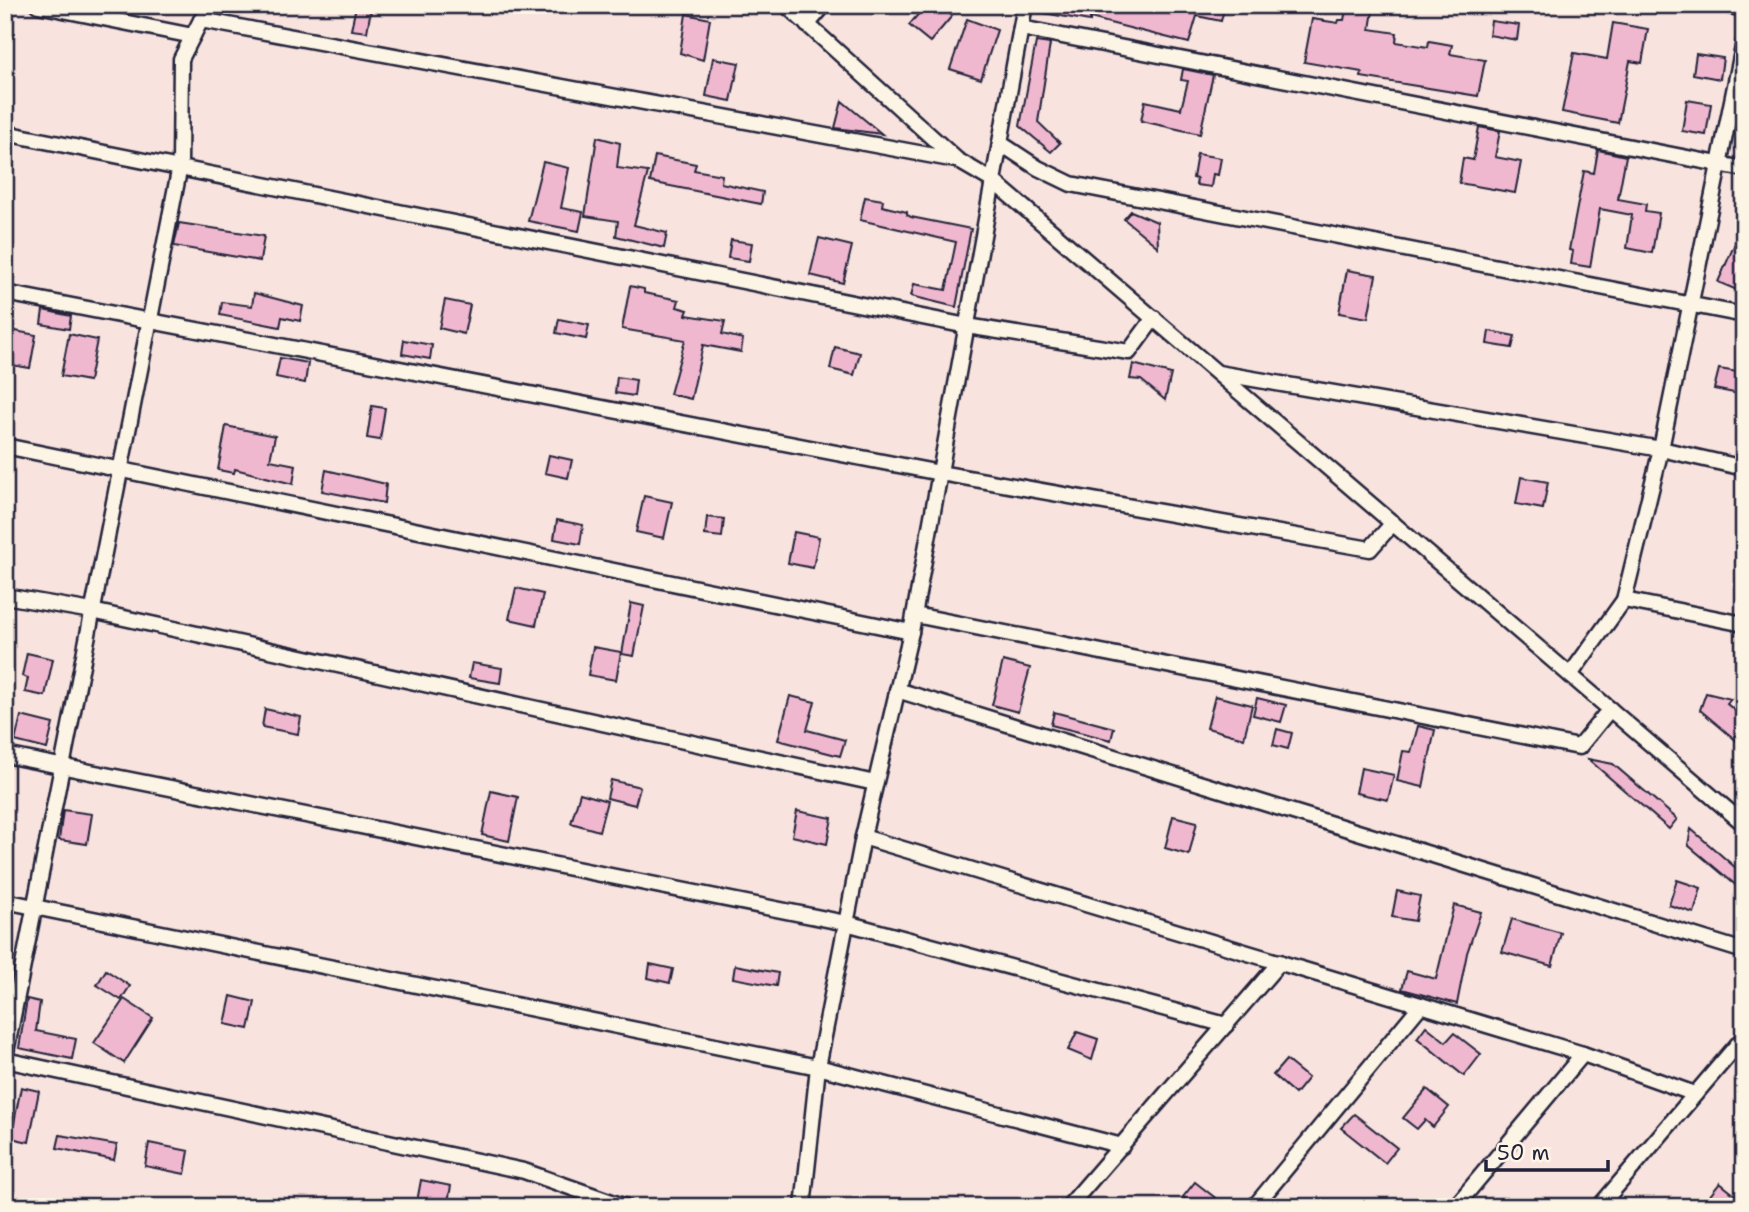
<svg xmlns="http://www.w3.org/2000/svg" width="1749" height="1212" font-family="'Shantell Sans',sans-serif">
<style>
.building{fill:#f0b8cf;stroke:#22223b;stroke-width:2}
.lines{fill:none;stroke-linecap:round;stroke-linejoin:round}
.street-casing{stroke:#22223b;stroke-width:19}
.street{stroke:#fcf5e5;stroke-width:14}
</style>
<rect width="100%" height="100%" fill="#f8e3de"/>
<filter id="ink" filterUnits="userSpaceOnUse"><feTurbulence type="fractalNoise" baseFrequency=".0143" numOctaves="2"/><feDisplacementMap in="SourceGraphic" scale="14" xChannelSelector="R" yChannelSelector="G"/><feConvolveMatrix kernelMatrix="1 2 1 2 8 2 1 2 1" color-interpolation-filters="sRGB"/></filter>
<g filter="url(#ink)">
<!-- building -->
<g class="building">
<path d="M926,5H940L952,16L930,42L909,25Z"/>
<path d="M1037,5H1225L1221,21L1197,16L1189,43L1090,18V21L1037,12Z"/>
<path d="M1347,5H1374L1370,29L1397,33L1396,42L1428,47L1429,41L1452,45L1450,54L1485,60L1478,96L1361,77L1362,72L1304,62L1312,19L1338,23L1339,20H1344Z"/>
<path d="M356,6L371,9L367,32L351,30Z"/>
<path d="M686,14L710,19L703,60L680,53Z"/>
<path d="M967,19L997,30L981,79L950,69Z"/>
<path d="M1491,21L1519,25L1517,40L1489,35Z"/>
<path d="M1613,23L1648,29L1642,63L1630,61L1618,123L1562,112L1574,53L1607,59Z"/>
<path d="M1036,42L1050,44L1038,122L1060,143L1051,152L1020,126Z"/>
<path d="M1696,54L1723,58L1720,79L1693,74Z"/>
<path d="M713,58L739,63L731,101L706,96Z"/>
<path d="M1183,69L1213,75L1200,134L1141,121L1145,101L1181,109L1188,81L1181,80Z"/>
<path d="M1687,100L1711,104L1706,135L1682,131Z"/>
<path d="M842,101L882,134L835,128Z"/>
<path d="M1479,127L1500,131L1495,157L1521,162L1515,193L1459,183L1463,158L1473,160Z"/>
<path d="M597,137L620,143L617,168L648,172L634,225L667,233L664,248L616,236L618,221L585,216Z"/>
<path d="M1598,150L1626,156L1618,199L1646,204L1645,211L1659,213L1652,253L1627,248L1632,215L1600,209L1590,267L1571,264L1573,251L1569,250L1584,171L1594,173Z"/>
<path d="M1197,154L1221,158L1218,175L1213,174L1211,187L1196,185L1197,179L1193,178Z"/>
<path d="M655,156L696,164L694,170L722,175L721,183L763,192L761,204L650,182Z"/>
<path d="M543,162L569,168L561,208L583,212L579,231L528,221Z"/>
<path d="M865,197L883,200L882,206L907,212V215L911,217L971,229L956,307L911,296L914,284L946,290L956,242L860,220Z"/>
<path d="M1131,211L1157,222L1158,247L1124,219Z"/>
<path d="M179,223L264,236L260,261L174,246Z"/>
<path d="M1744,223V293L1718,282Z"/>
<path d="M819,238L852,246L843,283L810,275Z"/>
<path d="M731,240L752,243L749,261L728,258Z"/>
<path d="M1347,270L1376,275L1368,318L1339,313Z"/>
<path d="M630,286L644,289V293L679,300L677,307L688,310L686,315L725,321L722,334L743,339L741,352L703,345L691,399L670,394L685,340L622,329Z"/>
<path d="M254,293L303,306L300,321L282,317L280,327L220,315L222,302L252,306Z"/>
<path d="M445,300L470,305L464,334L439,328Z"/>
<path d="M43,310L71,316L69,329L41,324Z"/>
<path d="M559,319L589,325L586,339L556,333Z"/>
<path d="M5,329L36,335L30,368L5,364Z"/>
<path d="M1489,331L1515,336L1512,348L1487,344Z"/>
<path d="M69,334L97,340L89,381L61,376Z"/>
<path d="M404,340L432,345L430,359L402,354Z"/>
<path d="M835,347L860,353L854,375L830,369Z"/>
<path d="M280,358L308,363L305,383L276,377Z"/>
<path d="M1133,364L1171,374L1165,400L1141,380L1130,379Z"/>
<path d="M1719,369L1744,373V395L1714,389Z"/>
<path d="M617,377L636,380L634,396L615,393Z"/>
<path d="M372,406L385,408L380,440L367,438Z"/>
<path d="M226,426L275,436L270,460L296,465L293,484L235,469L234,473L218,470Z"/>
<path d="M549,455L572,460L568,478L545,473Z"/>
<path d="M326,470L386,484L384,503L322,491Z"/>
<path d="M1521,477L1548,482L1543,509L1516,504Z"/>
<path d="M644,496L672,502L664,538L636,532Z"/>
<path d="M707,517L724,519L722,537L705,535Z"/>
<path d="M557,520L583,525L580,544L554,539Z"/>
<path d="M794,532L819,537L813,568L788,563Z"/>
<path d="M516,588L543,594L536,625L509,619Z"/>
<path d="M631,603L644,606L634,656L622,654Z"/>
<path d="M593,647L621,652L616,680L588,675Z"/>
<path d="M27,653L53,659L45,696L25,692L28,678L22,676Z"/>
<path d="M1003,661L1030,668L1018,712L992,705Z"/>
<path d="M472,663L502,668L500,683L469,678Z"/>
<path d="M1706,693L1731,699L1727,704L1744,718V747L1700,710Z"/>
<path d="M790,696L815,702L807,730L845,740L840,756L778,740Z"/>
<path d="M1215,696L1252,705L1244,738L1207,728Z"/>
<path d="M1257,698L1286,705L1281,722L1253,715Z"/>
<path d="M265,709L301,717L298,734L262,727Z"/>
<path d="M1054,712L1114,728L1111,740L1051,725Z"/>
<path d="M21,716L53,724L47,749L15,741Z"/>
<path d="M1418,726L1435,730L1423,787L1397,781L1403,751L1411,752Z"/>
<path d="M1277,729L1292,733L1288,749L1273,745Z"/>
<path d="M1588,759L1613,764L1677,819L1669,829Z"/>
<path d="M1361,768L1394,775L1388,800L1356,793Z"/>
<path d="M611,780L640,787L635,805L607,798Z"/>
<path d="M491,791L518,797L509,841L482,835Z"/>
<path d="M580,793L607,801L599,831L571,823Z"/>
<path d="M63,810L92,814L87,844L59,840Z"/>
<path d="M797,811L832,818L827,844L792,836Z"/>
<path d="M1173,816L1197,822L1189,855L1165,848Z"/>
<path d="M1691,829L1744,875V892L1688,845Z"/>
<path d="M1677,880L1701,888L1694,913L1669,905Z"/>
<path d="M1397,891L1420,896L1415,921L1392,917Z"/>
<path d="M1454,905L1481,912L1467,953L1457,1004L1402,989L1407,971L1436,979Z"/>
<path d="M1512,919L1561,933L1552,966L1502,952Z"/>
<path d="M650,964L673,969L670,983L648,978Z"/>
<path d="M735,965L778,973L776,986L733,978Z"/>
<path d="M106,970L130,986L121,1000L97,985Z"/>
<path d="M231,996L255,1002L249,1029L225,1024Z"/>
<path d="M27,999L40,1002L36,1031L76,1039L72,1059L19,1048Z"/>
<path d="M124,999L153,1018L124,1063L94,1043Z"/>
<path d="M1426,1026L1446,1042L1454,1033L1481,1054L1464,1076L1417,1038Z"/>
<path d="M1077,1032L1098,1039L1092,1060L1068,1050Z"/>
<path d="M1286,1060L1308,1078L1295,1094L1273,1075Z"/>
<path d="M21,1087L39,1091L29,1142L11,1138Z"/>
<path d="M1427,1089L1449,1107L1433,1127L1425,1120L1417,1129L1403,1118Z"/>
<path d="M1354,1114L1397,1148L1385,1163L1341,1128Z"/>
<path d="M60,1135L117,1145L114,1160L57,1148Z"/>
<path d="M149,1143L189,1151L185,1174L145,1166Z"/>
<path d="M421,1180L451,1186L447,1207H416Z"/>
<path d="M1195,1182L1227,1207H1196L1183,1197Z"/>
<path d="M1720,1183L1740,1199L1734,1207H1701Z"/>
</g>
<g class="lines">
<defs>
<g id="street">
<path d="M38,5L193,36"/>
<path d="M786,5L957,160L993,181L1744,824"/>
<path d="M1725,5L1744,9"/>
<path d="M201,20L956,160"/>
<path d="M807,25L824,5"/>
<path d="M1021,28L1744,169"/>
<path d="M5,133L967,326L1129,352L1154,318"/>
<path d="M1000,143L1038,168L1071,184L1744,315"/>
<path d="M5,293L940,473L1370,549L1393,523"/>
<path d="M1218,373L1661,449L1744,468"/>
<path d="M5,446L911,632"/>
<path d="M5,596L92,611L875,783"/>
<path d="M1624,600L1744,624"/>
<path d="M915,615L1579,747L1610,709"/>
<path d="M1570,675L1624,600L1661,449L1744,42"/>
<path d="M897,690L1744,951"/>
<path d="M5,755L846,923L1226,1025"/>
<path d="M863,837L1583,1054L1695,1094"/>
<path d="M5,901L818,1067L1122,1146"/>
<path d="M5,1057L180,166L181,59L201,20L215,5"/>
<path d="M5,1060L524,1171L626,1207"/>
<path d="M803,1207L818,1067L863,837L911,632L1025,5"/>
<path d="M1068,1207L1280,962"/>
<path d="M1254,1207L1421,1005"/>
<path d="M1455,1207L1583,1054"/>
<path d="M1599,1207L1744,1037"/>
</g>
</defs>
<!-- street casing -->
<use href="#street" class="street-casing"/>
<!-- street -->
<use href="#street" class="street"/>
</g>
</g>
<!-- margin -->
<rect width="1749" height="1212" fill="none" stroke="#fcf5e5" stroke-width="28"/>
<rect x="14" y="14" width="1721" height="1184" fill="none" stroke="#22223b" stroke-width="2.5" filter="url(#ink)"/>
<!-- scale -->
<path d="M1486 1160v10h122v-10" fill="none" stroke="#22223b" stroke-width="3.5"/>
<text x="1497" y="1160" font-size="21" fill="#22223b" stroke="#fcf5e5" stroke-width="5" paint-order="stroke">50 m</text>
</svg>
